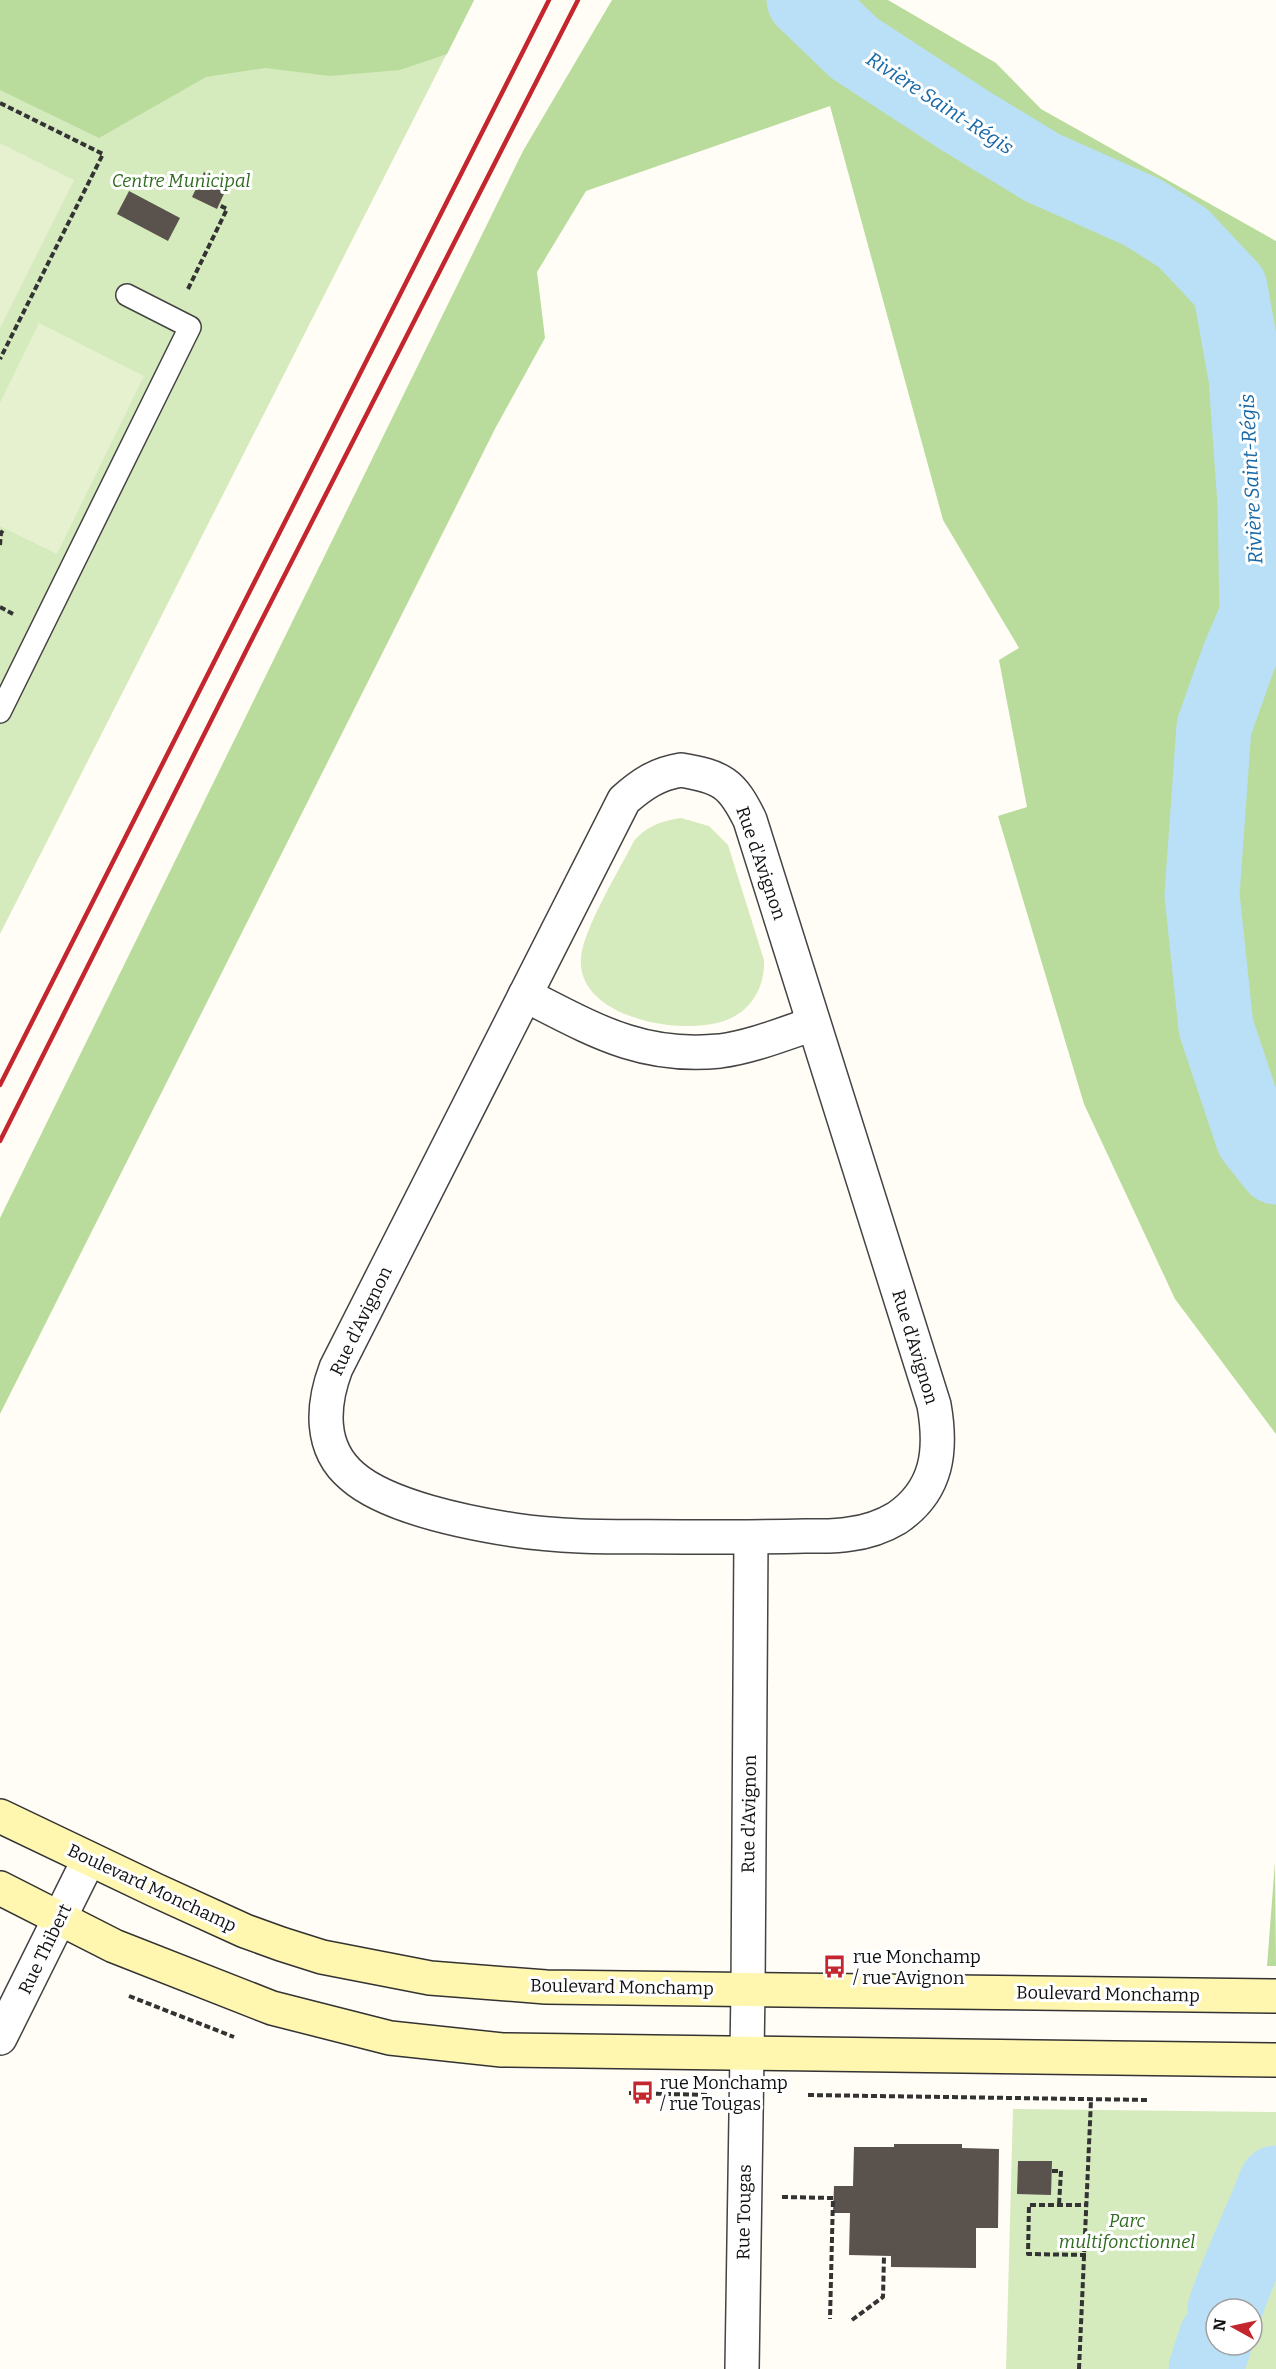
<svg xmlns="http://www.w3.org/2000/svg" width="1276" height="2369" font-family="Bitter,serif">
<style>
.green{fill:#d5ebbd;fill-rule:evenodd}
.forest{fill:#b9dc9c}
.pitch{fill:#e6f2cf}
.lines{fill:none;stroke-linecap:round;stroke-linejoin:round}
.river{stroke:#b9e0f7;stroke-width:75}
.building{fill:#5a524d}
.lane-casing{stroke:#444;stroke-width:24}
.street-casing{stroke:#444;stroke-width:36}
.secondary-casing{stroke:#333;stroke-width:36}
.path{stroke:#333;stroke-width:4;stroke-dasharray:6 3;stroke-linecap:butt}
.lane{stroke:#fff;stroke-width:21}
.street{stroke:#fff;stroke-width:33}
.secondary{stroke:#fff6b0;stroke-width:33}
.rail{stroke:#c4262e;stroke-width:4.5}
.labels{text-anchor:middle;stroke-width:6;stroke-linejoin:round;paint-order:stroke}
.park-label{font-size:18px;font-style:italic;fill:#2f6b1f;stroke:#fff}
.street-label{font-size:18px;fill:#111;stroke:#fff}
.poi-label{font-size:18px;fill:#111;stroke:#fff;text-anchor:start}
.water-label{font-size:20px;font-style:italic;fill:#1768a6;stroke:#fff}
</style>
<rect width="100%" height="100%" fill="#fffdf5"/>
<!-- green -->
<g class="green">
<path d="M0,0H474L0,934Z"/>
<path d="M681,818L709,826L728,845L764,960C765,985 753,1009 729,1019C687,1038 576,1019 581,958C583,929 620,869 634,841C647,826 661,821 681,818Z"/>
<path d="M1013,2109L1276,2112V2369H1006ZM1216,2309H1252V2345H1216Z"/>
</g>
<!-- forest -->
<g class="forest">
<path d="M0,0H474L447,54L400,70L330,76L265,68L206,77L99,138L0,90Z"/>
<path d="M612,0H888L996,63L1041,109L1276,241V1434L1175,1299L1084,1104L998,816L1027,807L999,660L1019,648L943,520L830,106L586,191L537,272L545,338L496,427L0,1414V1218L523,151Z"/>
<path d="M1275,1862L1276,1966H1267Z"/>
</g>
<!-- pitch -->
<g class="pitch">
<path d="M0,143L74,180L0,328Z"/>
<path d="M39,323L144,376L57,554L0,526V403Z"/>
</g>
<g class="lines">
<!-- river -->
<g class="river">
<path d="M804,0L854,48L964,120L1043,168L1142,212L1183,238L1230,288L1246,377L1255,504L1257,615L1239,657L1214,727L1202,895L1216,1027L1253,1138L1276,1167"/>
<path d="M1225,2309C1239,2266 1260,2225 1276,2183"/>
<path d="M1206,2369L1216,2338"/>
</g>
</g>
<!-- building -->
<g class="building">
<path d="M204,172L228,185L217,209L192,197Z"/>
<path d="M129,191L180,218L168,241L117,214Z"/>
<path d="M894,2144H962V2148L999,2149L998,2228H976V2268L891,2267V2256L849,2255L850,2213H833L834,2186H853L854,2147H894Z"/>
<path d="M1018,2161H1052L1051,2195L1017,2194Z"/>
</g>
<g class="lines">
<defs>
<path id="lane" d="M0,712L190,327L127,295"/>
<g id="street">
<path d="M681,770C722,777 732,783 750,820L934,1405C942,1450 938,1490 897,1518C882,1527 867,1532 850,1534C835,1537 820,1536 805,1536C767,1537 729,1537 691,1537C633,1536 572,1539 514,1530C469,1523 387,1507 352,1476C319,1448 322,1405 336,1368L624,800C642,784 657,774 681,770Z"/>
<path d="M525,995C592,1029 641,1059 720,1051C751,1047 783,1034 813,1024"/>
<path d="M0,2038L89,1859"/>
<path d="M742,2369L748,1990L751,1538"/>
</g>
<g id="secondary">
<path d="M0,1816L155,1890L245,1931L281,1944L322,1957L430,1978L546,1987L1276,1996"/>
<path d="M0,1888L114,1946L272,2008L390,2038L502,2050L1276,2060"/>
</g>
</defs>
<!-- lane casing -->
<use href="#lane" class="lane-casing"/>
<!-- street casing -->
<use href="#street" class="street-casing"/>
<!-- secondary casing -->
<use href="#secondary" class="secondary-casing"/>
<!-- path -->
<g class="path">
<path d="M0,103L103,154L0,359"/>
<path d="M188,289L227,209L219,205"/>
<path d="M0,545L1,533L4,529"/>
<path d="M0,607L13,614"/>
<path d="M129,1996L234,2037"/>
<path d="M629,2093L708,2095"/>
<path d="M808,2095L1149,2100"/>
<path d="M1052,2171H1061L1059,2205"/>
<path d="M782,2197L833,2198L830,2319"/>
<path d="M1086,2255L1028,2254L1029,2205H1087"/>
<path d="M852,2320L883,2297L884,2256"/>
<path d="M1079,2369L1091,2100"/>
</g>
<!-- lane -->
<use href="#lane" class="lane"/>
<!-- street -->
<use href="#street" class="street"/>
<!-- secondary -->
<use href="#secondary" class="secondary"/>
<!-- rail -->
<g class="rail">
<path d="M0,1085L549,0"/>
<path d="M0,1141L250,643L578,0"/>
</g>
</g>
<!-- icons -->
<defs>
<symbol id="bus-bare" viewBox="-9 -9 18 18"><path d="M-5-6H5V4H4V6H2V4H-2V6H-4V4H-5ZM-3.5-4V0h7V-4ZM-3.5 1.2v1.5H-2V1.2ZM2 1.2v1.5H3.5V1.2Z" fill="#c4262e" stroke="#fff" stroke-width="2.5" paint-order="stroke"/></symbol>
</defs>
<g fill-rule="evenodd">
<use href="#bus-bare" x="818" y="1950" width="33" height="33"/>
<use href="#bus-bare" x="626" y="2076" width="33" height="33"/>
</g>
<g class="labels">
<!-- park labels -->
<g class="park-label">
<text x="181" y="187">Centre Municipal</text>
<text x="1127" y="2227">Parc<tspan x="1127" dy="21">multifonctionnel</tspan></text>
</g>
<!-- street labels -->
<g class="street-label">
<text transform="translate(761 863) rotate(71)" y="6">Rue d'Avignon</text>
<text transform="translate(361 1321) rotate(-64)" y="6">Rue d'Avignon</text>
<text transform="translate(915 1347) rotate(73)" y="6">Rue d'Avignon</text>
<text transform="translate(749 1814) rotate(-89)" y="6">Rue d'Avignon</text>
<text transform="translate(152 1888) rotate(25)" y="6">Boulevard Monchamp</text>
<text transform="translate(45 1949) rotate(-64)" y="6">Rue Thibert</text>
<text transform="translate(622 1987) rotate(1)" y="6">Boulevard Monchamp</text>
<text transform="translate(1108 1994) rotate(1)" y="6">Boulevard Monchamp</text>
<text transform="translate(744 2212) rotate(-89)" y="6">Rue Tougas</text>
</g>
<!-- poi labels -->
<g class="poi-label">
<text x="853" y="1963">rue Monchamp<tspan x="853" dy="21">/ rue Avignon</tspan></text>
<text x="660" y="2089">rue Monchamp<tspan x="660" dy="21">/ rue Tougas</tspan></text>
</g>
<!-- water labels -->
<g class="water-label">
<text transform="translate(940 103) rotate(33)" y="7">Rivière Saint-Régis</text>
<text transform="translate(1251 479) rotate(-93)" y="7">Rivière Saint-Régis</text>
</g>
</g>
<!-- north arrow -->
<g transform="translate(1234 2327) rotate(278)"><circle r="28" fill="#ffffff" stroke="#a0a0a0" stroke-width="1.5"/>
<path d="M0-4.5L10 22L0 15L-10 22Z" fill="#c4262e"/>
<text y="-9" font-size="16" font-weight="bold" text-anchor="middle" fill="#111111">N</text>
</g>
</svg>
